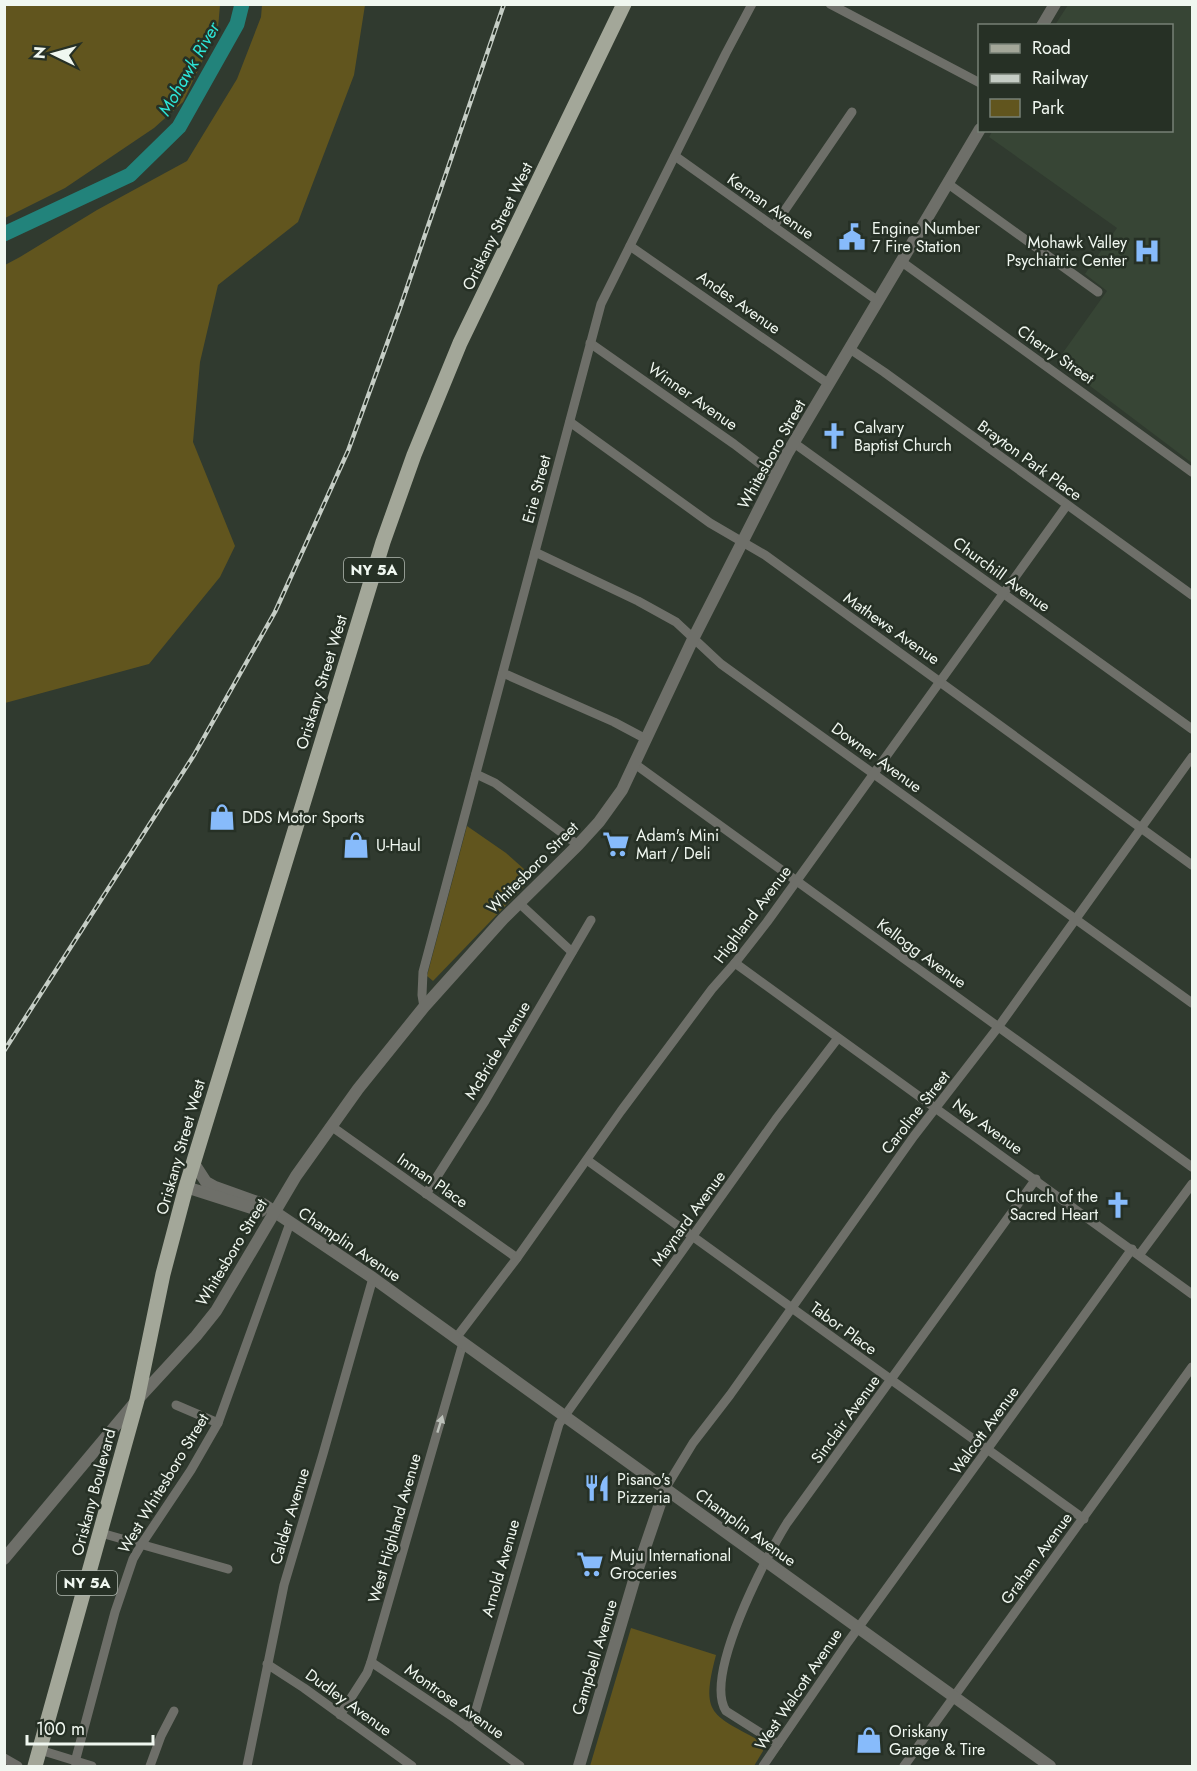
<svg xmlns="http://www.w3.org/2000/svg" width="1197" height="1771" font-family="Jost,sans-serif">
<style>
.built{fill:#374535}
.green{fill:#61551e}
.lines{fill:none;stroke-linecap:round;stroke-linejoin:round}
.river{stroke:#22837b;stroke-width:15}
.minor{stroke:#6e6f69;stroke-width:9}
.tertiary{stroke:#6e6f69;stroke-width:12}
.primary{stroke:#a3a799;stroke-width:15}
.rail-casing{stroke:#c5cdc5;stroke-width:4.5}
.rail{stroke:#263025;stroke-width:2;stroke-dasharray:7;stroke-linecap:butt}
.oneway{fill:#bcc1ba}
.labels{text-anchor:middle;stroke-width:5;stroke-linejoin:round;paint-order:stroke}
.shield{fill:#263025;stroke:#b3bbb3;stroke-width:1.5}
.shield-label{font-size:15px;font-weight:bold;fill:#f0f7f0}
.street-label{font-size:16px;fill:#f0f7f0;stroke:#263025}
.poi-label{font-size:16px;fill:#f0f7f0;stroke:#263025;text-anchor:start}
.water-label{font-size:18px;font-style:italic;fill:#2de6d8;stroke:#263025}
</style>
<rect width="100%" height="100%" fill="#303a2f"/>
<!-- built -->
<path class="built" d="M1068,5H1192V463L1057,361L1107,291L1085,274L1117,228L989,137L993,130H1172V26L1055,25Z"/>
<!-- green -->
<g class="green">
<path d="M5,4H220V5L218,28L183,102L154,128L65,188L5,218Z"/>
<path d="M262,5H365L354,75L298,222L218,285L200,362L193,442L235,546L220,577L149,664L5,703V265L20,257L97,210L187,161L237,79L261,17Z"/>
<path d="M467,826L506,853L533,877L433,981L427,976Z"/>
<path d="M631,1628L716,1655C700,1716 712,1714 762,1742L763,1751L754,1766H590Z"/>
</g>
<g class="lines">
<!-- river -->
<path class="river" d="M4,234L130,175L179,127L237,24L242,4"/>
<!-- minor -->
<g class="minor">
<path d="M830,4L980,83"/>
<path d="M675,156L878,301"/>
<path d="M947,183L1098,292"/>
<path d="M774,226L852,112"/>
<path d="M630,246L829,384"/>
<path d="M902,262L1192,472"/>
<path d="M590,343L734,444L776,476"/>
<path d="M850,349L884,372L1192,595"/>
<path d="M570,422L710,523L765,555L1192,865"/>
<path d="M794,443L1192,729"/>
<path d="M535,552L638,601L676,622L721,664L1192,1003"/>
<path d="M503,673L614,722L646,739"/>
<path d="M635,764L1192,1167"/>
<path d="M476,774L495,783L578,845"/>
<path d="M519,903L572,952"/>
<path d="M735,963L1192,1294"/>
<path d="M424,1007L422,995L423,972L601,304L726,53L752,4"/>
<path d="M331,1126L517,1258"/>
<path d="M587,1160L1084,1519"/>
<path d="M426,1194L485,1101L591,920"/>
<path d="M1140,1254L1192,1184"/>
<path d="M456,1338L517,1258L621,1111L712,989L735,963L767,922L1067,505"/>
<path d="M176,1405L218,1423"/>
<path d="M665,1489L693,1443L730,1395L914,1136L999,1026L1192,757"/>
<path d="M101,1533L228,1569"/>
<path d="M371,1662L456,1719L520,1766"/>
<path d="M267,1664L304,1688L412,1766"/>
<path d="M340,1715L367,1673L371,1662L463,1343"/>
<path d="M468,1728L475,1713L559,1424L776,1119L838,1038"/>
<path d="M778,1744L726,1711C703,1676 766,1557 787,1523L1036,1179"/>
<path d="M40,1750L92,1766"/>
<path d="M4,1758L18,1766"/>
<path d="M75,1762L115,1612L133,1559L141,1545L191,1470L218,1423L290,1223"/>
<path d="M150,1766L161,1736L174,1711"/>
<path d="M247,1766L284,1585L323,1454L373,1278"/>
<path d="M763,1766L848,1642L1132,1249"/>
<path d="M904,1766L1192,1367"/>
</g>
<!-- tertiary -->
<g class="tertiary">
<path d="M1042,26L1055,4"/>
<path d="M193,1162L206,1182L215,1187L263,1204L373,1278L1050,1766"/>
<path d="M186,1187L261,1211"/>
<path d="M4,1559L137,1400L196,1336L216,1311L296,1176L358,1089L424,1007L503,919L578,845L599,822L622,790L693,639L787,454L980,129"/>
<path d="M579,1766L635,1577L665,1489"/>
</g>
<!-- primary -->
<path class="primary" d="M35,1766L137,1400L163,1274L186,1187L383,542L414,455L460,343L624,4"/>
<defs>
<path id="rail" d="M4,1051L194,755L275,612L348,451L400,308L504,4"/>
</defs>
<!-- rail casing -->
<use href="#rail" class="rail-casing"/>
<!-- rail -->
<use href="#rail" class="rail"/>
</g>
<!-- one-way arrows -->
<defs><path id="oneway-solid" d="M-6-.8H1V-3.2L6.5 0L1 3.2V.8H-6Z" transform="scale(1.5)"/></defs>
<use class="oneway" href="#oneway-solid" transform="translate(440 1424) rotate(-73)"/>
<!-- icons -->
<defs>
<symbol id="civic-bare" viewBox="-9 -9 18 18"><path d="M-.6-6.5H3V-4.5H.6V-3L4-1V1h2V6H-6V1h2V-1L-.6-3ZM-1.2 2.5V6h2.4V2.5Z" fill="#87bbfb" stroke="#263025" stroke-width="2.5" paint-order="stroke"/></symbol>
<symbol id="hospital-bare" viewBox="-9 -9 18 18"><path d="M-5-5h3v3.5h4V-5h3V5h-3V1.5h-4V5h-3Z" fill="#87bbfb" stroke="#263025" stroke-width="2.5" paint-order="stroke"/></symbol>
<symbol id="church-bare" viewBox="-9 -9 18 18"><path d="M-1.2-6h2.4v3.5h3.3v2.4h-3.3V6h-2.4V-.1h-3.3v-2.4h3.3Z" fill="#87bbfb" stroke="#263025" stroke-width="2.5" paint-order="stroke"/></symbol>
<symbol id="shop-bare" viewBox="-9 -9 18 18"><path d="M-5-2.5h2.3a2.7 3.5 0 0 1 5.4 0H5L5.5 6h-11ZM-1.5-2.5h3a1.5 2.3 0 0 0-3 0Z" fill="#87bbfb" stroke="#263025" stroke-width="2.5" paint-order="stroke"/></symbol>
<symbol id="supermarket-bare" viewBox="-9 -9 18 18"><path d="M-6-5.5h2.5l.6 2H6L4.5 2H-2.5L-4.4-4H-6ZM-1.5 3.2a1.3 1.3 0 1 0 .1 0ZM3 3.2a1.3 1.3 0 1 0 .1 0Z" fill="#87bbfb" stroke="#263025" stroke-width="2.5" paint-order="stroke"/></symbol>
<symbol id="restaurant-bare" viewBox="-9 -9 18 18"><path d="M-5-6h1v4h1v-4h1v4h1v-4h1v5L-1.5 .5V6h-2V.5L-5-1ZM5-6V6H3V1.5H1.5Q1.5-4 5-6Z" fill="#87bbfb" stroke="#263025" stroke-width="2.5" paint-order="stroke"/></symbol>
</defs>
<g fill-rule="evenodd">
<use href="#civic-bare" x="833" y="218" width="38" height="38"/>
<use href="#hospital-bare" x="1128" y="232" width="38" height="38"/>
<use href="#church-bare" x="815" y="417" width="38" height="38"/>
<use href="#shop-bare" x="203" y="798" width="38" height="38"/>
<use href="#supermarket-bare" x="597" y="825" width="38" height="38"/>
<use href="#shop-bare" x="337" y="826" width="38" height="38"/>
<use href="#church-bare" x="1099" y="1186" width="38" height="38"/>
<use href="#restaurant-bare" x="578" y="1469" width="38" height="38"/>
<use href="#supermarket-bare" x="571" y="1545" width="38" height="38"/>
<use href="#shop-bare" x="850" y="1721" width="38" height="38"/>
</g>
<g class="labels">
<!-- shield labels -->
<g class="shield">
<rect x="344" y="558" width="60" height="24" rx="4.5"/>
<rect x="57" y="1571" width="60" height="24" rx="4.5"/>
</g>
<g class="shield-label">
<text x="374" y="575">NY 5A</text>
<text x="87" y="1588">NY 5A</text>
</g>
<!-- street labels -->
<g class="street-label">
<text transform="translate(771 206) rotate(35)" y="6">Kernan Avenue</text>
<text transform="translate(497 226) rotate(-64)" y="6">Oriskany Street West</text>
<text transform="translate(739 302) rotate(35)" y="6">Andes Avenue</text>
<text transform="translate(1056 354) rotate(35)" y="6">Cherry Street</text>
<text transform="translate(693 396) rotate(35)" y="6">Winner Avenue</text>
<text transform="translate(771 454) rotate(-61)" y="6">Whitesboro Street</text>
<text transform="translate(1030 460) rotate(36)" y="6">Brayton Park Place</text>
<text transform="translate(536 489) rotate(-75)" y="6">Erie Street</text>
<text transform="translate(1002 574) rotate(36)" y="6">Churchill Avenue</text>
<text transform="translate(892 628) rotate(35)" y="6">Mathews Avenue</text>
<text transform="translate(321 682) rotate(-73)" y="6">Oriskany Street West</text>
<text transform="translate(877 757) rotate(36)" y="6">Downer Avenue</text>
<text transform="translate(532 867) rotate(-45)" y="6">Whitesboro Street</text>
<text transform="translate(752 914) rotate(-53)" y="6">Highland Avenue</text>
<text transform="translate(922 953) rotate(36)" y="6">Kellogg Avenue</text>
<text transform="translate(497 1050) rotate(-59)" y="6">McBride Avenue</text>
<text transform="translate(915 1112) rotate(-52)" y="6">Caroline Street</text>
<text transform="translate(988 1126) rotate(36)" y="6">Ney Avenue</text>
<text transform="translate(180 1147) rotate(-74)" y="6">Oriskany Street West</text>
<text transform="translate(433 1180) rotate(35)" y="6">Inman Place</text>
<text transform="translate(688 1218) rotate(-54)" y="6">Maynard Avenue</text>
<text transform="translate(350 1244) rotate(34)" y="6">Champlin Avenue</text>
<text transform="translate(231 1252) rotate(-59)" y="6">Whitesboro Street</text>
<text transform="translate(844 1328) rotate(36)" y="6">Tabor Place</text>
<text transform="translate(845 1419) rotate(-54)" y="6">Sinclair Avenue</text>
<text transform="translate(984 1430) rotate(-54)" y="6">Walcott Avenue</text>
<text transform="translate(163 1483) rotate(-59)" y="6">West Whitesboro Street</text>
<text transform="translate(93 1492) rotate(-75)" y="6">Oriskany Boulevard</text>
<text transform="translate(289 1516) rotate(-73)" y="6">Calder Avenue</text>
<text transform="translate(746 1527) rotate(36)" y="6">Champlin Avenue</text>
<text transform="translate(394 1528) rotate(-74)" y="6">West Highland Avenue</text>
<text transform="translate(1036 1558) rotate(-54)" y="6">Graham Avenue</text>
<text transform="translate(500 1568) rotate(-74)" y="6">Arnold Avenue</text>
<text transform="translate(594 1657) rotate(-73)" y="6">Campbell Avenue</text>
<text transform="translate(798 1689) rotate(-56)" y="6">West Walcott Avenue</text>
<text transform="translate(455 1701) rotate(35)" y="6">Montrose Avenue</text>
<text transform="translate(349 1702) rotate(36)" y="6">Dudley Avenue</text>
</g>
<!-- poi labels -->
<g class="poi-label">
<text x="872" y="234">Engine Number<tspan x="872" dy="18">7 Fire Station</tspan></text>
<text x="1127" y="248" text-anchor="end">Mohawk Valley<tspan x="1127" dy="18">Psychiatric Center</tspan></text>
<text x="854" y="433">Calvary<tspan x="854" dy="18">Baptist Church</tspan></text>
<text x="242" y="823">DDS Motor Sports</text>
<text x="636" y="841">Adam's Mini<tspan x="636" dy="18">Mart / Deli</tspan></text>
<text x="376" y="851">U-Haul</text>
<text x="1098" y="1202" text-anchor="end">Church of the<tspan x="1098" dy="18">Sacred Heart</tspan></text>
<text x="617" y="1485">Pisano's<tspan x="617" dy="18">Pizzeria</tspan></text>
<text x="610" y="1561">Muju International<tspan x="610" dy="18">Groceries</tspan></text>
<text x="889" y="1737">Oriskany<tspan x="889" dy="18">Garage &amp; Tire</tspan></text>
</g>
<!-- water labels -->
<g class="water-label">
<text transform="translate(189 69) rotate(-60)" y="6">Mohawk River</text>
</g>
</g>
<!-- border -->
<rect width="1197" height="1771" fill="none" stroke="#f0f7f0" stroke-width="12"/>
<!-- legend -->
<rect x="978" y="24" width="195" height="108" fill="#263025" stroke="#778076" stroke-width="1.5"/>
<rect x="990" y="44" width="30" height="9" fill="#a3a799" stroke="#778076" stroke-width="1.5"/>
<text x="1032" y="54" font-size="18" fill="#f0f7f0">Road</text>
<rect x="990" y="74" width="30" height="9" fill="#c5cdc5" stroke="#778076" stroke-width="1.5"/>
<text x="1032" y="84" font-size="18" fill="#f0f7f0">Railway</text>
<rect x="990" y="99" width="30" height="18" fill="#61551e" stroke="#778076" stroke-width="1.5"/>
<text x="1032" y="114" font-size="18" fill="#f0f7f0">Park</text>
<!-- north arrow -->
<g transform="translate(54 54) rotate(275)" stroke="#263025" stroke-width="4.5" paint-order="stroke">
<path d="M0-4.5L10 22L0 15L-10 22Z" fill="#f0f7f0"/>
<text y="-9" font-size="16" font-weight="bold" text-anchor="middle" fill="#f0f7f0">N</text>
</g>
<!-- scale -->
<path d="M27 1735v9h126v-9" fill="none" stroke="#f0f7f0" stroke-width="3"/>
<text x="36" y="1735" font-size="18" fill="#f0f7f0" stroke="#263025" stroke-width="4.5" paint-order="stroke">100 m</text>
</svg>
